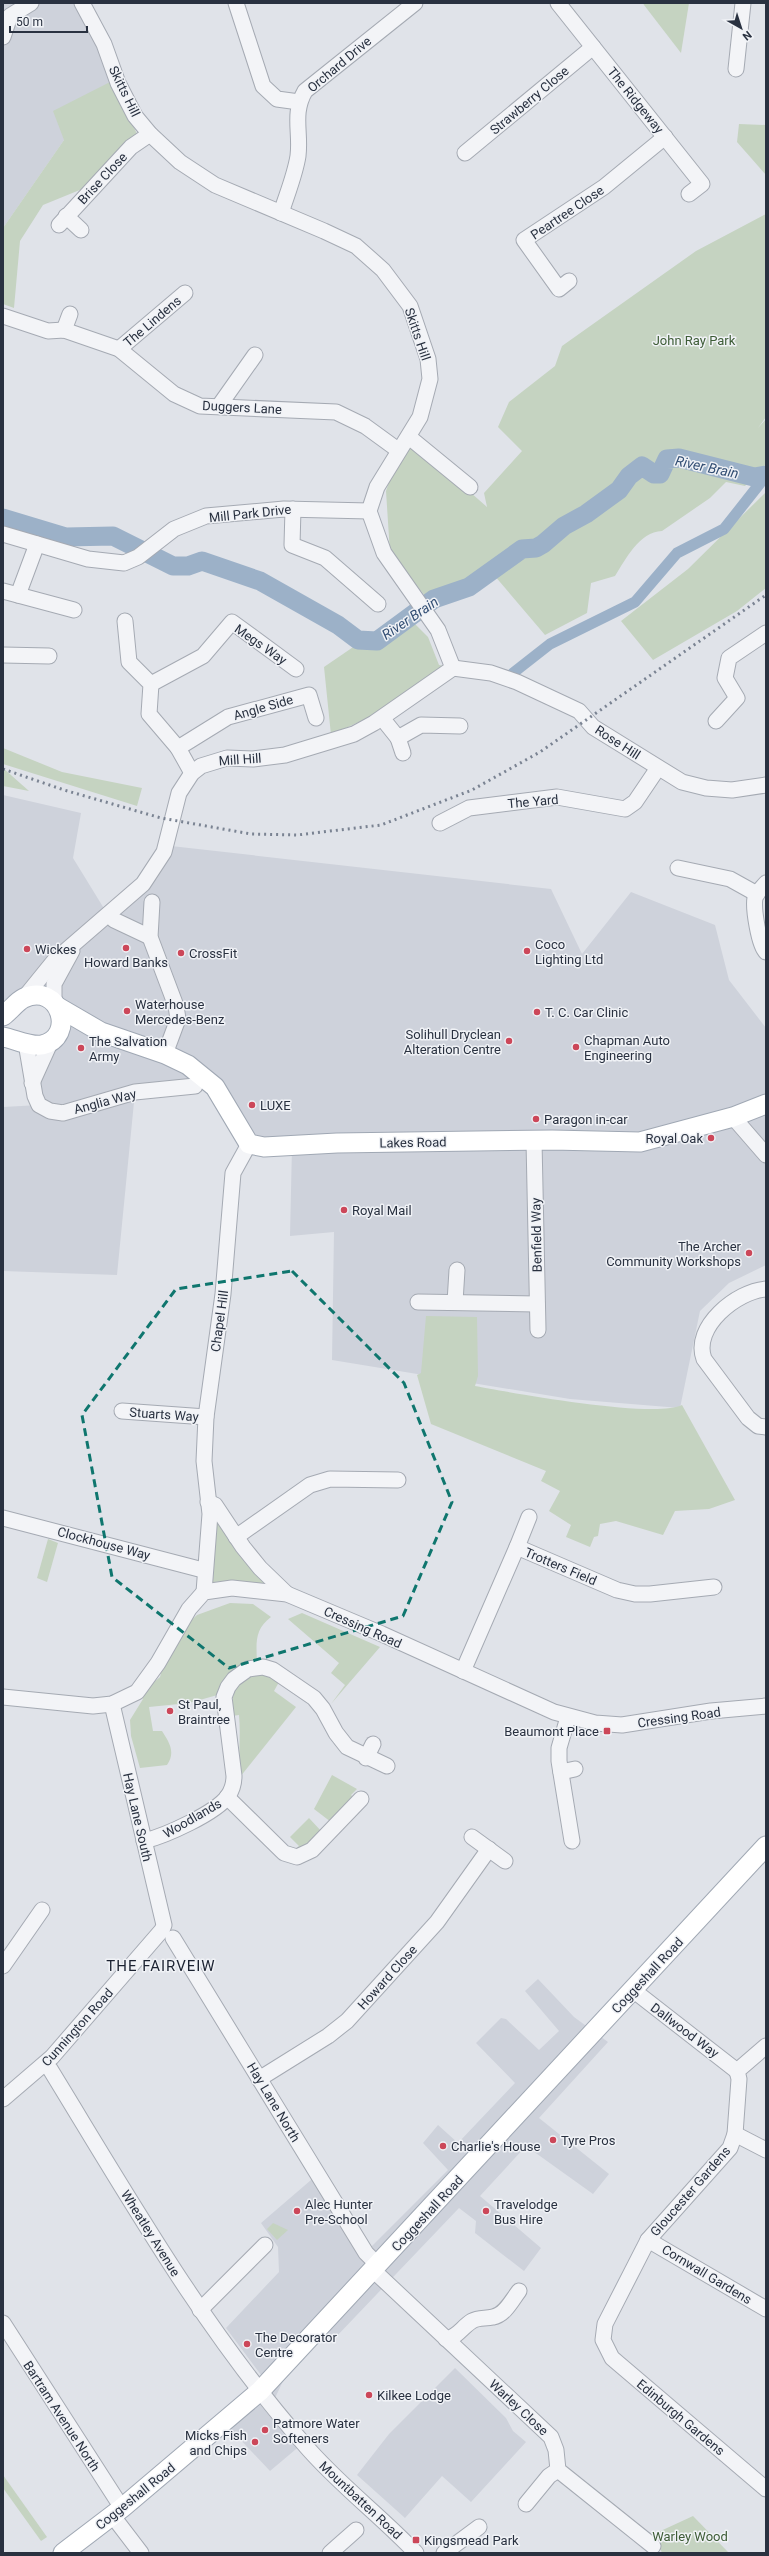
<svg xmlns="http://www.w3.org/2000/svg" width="769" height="2556" font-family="Roboto,sans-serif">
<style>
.built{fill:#ced2db}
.green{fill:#c5d3c1}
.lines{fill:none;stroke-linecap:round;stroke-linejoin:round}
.canal{stroke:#9cb1c8;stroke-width:11}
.river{stroke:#9cb1c8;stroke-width:19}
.minor-casing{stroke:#a5aab3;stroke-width:17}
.major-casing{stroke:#a0a8b4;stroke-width:21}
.minor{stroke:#f3f4f7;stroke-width:15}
.major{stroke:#fff;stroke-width:19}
.rail{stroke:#7a8392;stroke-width:3;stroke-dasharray:2 4;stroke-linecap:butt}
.marked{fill:none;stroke:#0f766e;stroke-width:3;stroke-dasharray:8 5;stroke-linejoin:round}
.poi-dot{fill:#cc4759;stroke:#f0f2f6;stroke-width:1.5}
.labels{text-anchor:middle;stroke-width:3;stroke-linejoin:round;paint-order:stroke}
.street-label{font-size:13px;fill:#293140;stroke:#f0f2f6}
.park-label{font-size:13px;fill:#3d5c36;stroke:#f0f2f6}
.poi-label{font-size:13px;fill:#293140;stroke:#f0f2f6;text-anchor:start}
.water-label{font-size:14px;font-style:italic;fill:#334f74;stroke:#f0f2f6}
.quarter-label{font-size:15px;letter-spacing:1px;fill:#1b2231;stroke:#f0f2f6}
</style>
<rect width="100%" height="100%" fill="#e0e3e9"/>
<!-- built -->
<g class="built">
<path d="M3,3H73L96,41L112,81L64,140L3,228Z"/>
<path d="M3,795L81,813L73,858L108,915L171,846L551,889L582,954L631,892L715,925L729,980L766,1028V1265L729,1283L700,1311L680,1408L570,1399L332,1360L334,1232L290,1236L292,1146L264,1147L215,1087L135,1092L117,1275L3,1271V1107L39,1105L26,1043L55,1037L48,997L3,1012Z"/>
<path d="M538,1979L574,2017L608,2042L539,2118L609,2174L593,2194L526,2146L480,2196L541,2248L524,2271L475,2233L476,2221L459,2208L335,2338L330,2334L318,2343L283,2381L275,2398L308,2439L270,2471L220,2418L264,2379L226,2328L279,2272L278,2247L261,2223L311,2180L324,2172L371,2247L448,2170L423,2143L438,2125L458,2143L515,2083L476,2043L501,2018L506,2019L539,2050L559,2031L525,1991Z"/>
<path d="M455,2368L506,2418L513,2431L526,2442L471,2502L442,2476L405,2518L357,2475L389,2434Z"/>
</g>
<!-- green -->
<g class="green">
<path d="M643,3H689L681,53L644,5Z"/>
<path d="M112,81L137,134L92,185L43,205L20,241L14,308L3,304V228L64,140L53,111Z"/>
<path d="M739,124L766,125V175L737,142Z"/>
<path d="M766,214V417L758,428L766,419V464L745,486L726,482L710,498L662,531C639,532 626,559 615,576L591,583L587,613L545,635L488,568L480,574L426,597L390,553L386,491L390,479L411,444L437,463L487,507L484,493L522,451L498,427L509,402L555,366L562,346L696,251Z"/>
<path d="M766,492V588L737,611L653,660L621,621L688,569Z"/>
<path d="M414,623L428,637L439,665L453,668L378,713L331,735L324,667L362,641L383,645Z"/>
<path d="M3,748L62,772L142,788L137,806L3,764Z"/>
<path d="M3,768L29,791L3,786Z"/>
<path d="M426,1316L477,1317L478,1376L475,1386C512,1393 655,1419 682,1405L735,1500L709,1509L675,1511L663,1535L616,1521L600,1524L598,1536L594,1537L590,1547L566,1537L571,1525L549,1511L560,1491L541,1481L546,1471L431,1424L417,1375L421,1373Z"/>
<path d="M219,1521L272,1588L234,1581L213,1582L215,1528Z"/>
<path d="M48,1539L58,1543L47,1582L37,1578Z"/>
<path d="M230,1603L253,1604L271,1617C255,1629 256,1642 257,1661L221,1694L189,1703L149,1707L153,1731H162C169,1742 176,1752 167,1765L140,1768L131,1736L130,1720L143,1699L140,1694L160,1677L163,1666L184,1627L197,1615Z"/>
<path d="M302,1613L380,1647L331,1704L345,1685L331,1673L339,1663L288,1619Z"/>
<path d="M267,1673L279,1682L274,1691L296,1707L240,1777C238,1756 241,1736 239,1715L232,1716C231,1688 238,1676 267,1673Z"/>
<path d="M332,1775L357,1789L351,1795L356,1800L331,1822L314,1809Z"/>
<path d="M309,1818L322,1832L306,1849L293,1851L299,1846L290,1837Z"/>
<path d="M273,2223L288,2230L277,2240L267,2229Z"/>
<path d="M3,2475L47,2537L41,2541L3,2488Z"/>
<path d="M693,2516L729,2553H662L654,2534Z"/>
</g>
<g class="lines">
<!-- canal -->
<path class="canal" d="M513,673L550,644L635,602L677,553L724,529L765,477"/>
<!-- river -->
<path class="river" d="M3,518L66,537L113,536L173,566H188L202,561L260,581L338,625L358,640L377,641L434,599L469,587L522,549L536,548L543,544L564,526L586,514L619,490L629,476L642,466L654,474H660L667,459L679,458L754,477L766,475"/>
<defs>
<g id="minor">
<path d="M82,3L104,44L118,83L135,116L150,134L180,162L215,185L324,231L356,246L383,270L410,306L428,359L430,379L420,417L377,487L369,511L384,553L438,630L453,668"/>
<path d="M236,3L263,86L277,99L299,102"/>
<path d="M558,3L702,184L689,194"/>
<path d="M3,37L10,16L31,3"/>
<path d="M736,69L743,3"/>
<path d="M465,153L593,47"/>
<path d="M281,213C287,194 295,175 298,156C301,132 292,114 305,91L415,3"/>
<path d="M66,216L81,230"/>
<path d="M59,225L131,147L150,134"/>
<path d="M569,281L559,289L524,240L604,187L665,137"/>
<path d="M3,316L48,331L64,330L119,349L174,394L200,406L336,412L365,426L398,450"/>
<path d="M64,330L70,314"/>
<path d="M119,349L185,293"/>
<path d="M219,406L255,355"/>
<path d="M409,437L470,487"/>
<path d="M293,509L292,545L325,558L378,604"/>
<path d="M3,534L88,559L124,563L138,557L174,529L206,516L284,509L369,511"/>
<path d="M3,591L74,610"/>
<path d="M18,595L37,544"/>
<path d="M125,621L129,662L151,684L149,714L178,748L192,773"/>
<path d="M3,655L49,656"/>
<path d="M453,668L491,673L517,682L579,711L593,727L682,782L706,788L732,790L766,785"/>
<path d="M151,684L203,656L232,622L296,669"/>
<path d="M382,718L398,738L421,725L460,726"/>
<path d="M716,721L737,698L725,678L729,658L766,633"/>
<path d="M398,738L403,753"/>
<path d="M178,748L228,717L309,695L316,718"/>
<path d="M440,823L469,808L557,797L625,809L635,802L658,768"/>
<path d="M678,868L730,879L757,894"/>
<path d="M766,883C762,888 757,892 755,898C753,908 759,946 766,952"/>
<path d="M152,902L150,937L176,1006L178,1019L165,1054"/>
<path d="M114,920L150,937"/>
<path d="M24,998L54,961L143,884L164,852L179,793L192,773L201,766L227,758L253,759L285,755L354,734L374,723L453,668"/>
<path d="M54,1002V984L72,951"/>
<path d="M26,1043L35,1096L39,1105L50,1111L63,1113L135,1092L195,1086"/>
<path d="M32,1083L51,1041"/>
<path d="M733,1117L766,1155"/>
<path d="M534,1141L538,1330"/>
<path d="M766,1289C737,1291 692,1327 704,1359L748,1418L758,1426L766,1427"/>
<path d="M418,1302L537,1304"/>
<path d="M455,1302L457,1270"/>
<path d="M122,1411L206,1417"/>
<path d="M208,1502L215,1505L243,1547L260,1568L287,1594"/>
<path d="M3,1518L199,1569L204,1568"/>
<path d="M236,1537L310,1485L330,1479L398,1480"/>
<path d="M517,1547L529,1517"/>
<path d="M204,1592L210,1514L204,1461L206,1417L223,1294L233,1173L249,1144"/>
<path d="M463,1671L517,1547L617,1590L635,1594H650L714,1587"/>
<path d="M3,1697L93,1706L112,1704L137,1692L158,1663L189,1609L204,1592L232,1588L287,1594L382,1634L554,1712L595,1723L622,1725L711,1711L766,1706"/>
<path d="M568,1717L559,1748V1761L572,1841"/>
<path d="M366,1758L373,1744"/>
<path d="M561,1772L575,1769"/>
<path d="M227,1797L284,1853L297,1857L312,1850L361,1799"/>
<path d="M472,1837L505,1861"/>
<path d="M144,1841C165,1836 216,1813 228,1796C232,1790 234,1783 234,1776L224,1697L228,1687L234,1679L248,1669L263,1667L273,1670L314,1698L323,1709L336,1733L347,1747L387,1766"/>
<path d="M173,1938L366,2253L378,2265"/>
<path d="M3,1966L42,1910"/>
<path d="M633,1990L737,2071"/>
<path d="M766,2046L737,2071L739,2079L735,2134L730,2148L648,2240L605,2324L603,2340L612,2358L766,2489"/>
<path d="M50,2069C129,2198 204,2330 304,2444C338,2484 380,2515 416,2553"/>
<path d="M259,2079L328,2036L347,2021L437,1922L489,1849"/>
<path d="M3,2099L52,2057L162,1930L164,1925L112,1704"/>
<path d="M735,2134L766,2150"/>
<path d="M648,2240L766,2309"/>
<path d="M373,2270L551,2437L556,2450L558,2470L653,2546"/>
<path d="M200,2310L265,2245"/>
<path d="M3,2323L122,2508"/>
<path d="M446,2339C458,2337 462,2327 472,2321C479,2317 485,2319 493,2317C505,2315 512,2300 519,2291"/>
<path d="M526,2504L549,2476L558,2470"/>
<path d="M112,2515L141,2553"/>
<path d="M330,2553L356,2530"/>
<path d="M444,2553L479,2527"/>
</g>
<g id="major">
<path d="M58,1007L101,1032L165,1054L188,1065L215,1087L249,1144L264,1147L337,1143L552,1140L640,1142L733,1117L766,1104"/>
<path d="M3,1016C10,1011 17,1001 24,998C60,982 77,1037 42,1045C31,1047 14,1039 3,1037"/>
<path d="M63,2553L122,2508L260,2391L766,1846"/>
</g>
</defs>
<!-- minor casing -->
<use href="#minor" class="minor-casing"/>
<!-- major casing -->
<use href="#major" class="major-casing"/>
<!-- minor -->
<use href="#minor" class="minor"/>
<!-- major -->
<use href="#major" class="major"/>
<!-- rail -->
<path class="rail" d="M3,769L64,790L161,818L251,834L297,835L381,825L472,790L540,752L766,595"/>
</g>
<!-- marked area -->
<path class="marked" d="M292,1271L404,1383L452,1502L403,1616L229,1668L112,1577L82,1415L176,1289Z"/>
<!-- markers -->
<g class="poi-dot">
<circle cx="126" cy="948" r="4"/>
<circle cx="27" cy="949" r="4"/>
<circle cx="527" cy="951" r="4"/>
<circle cx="181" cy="953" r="4"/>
<circle cx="127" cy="1011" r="4"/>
<circle cx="537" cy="1012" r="4"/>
<circle cx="509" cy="1041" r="4"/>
<circle cx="576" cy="1047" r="4"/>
<circle cx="81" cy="1048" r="4"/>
<circle cx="252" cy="1105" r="4"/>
<circle cx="536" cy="1119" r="4"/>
<circle cx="711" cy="1138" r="4"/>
<circle cx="344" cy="1210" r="4"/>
<circle cx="749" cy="1253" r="4"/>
<circle cx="170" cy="1711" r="4"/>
<rect x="603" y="1727" width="8" height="8" rx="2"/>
<circle cx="553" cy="2140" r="4"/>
<circle cx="443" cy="2146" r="4"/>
<circle cx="297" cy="2211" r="4"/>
<circle cx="486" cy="2211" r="4"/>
<circle cx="247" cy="2344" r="4"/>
<circle cx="369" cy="2395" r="4"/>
<circle cx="265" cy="2430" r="4"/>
<circle cx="255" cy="2442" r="4"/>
<rect x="412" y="2536" width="8" height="8" rx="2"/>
</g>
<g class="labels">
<!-- street labels -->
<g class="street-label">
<text transform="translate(339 64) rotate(-40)" y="5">Orchard Drive</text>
<text transform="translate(125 91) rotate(64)" y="5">Skitts Hill</text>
<text transform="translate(529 100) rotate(-40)" y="5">Strawberry Close</text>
<text transform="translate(636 100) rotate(51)" y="5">The Ridgeway</text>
<text transform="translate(102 178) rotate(-47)" y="5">Brise Close</text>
<text transform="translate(567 212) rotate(-34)" y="5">Peartree Close</text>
<text transform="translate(152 321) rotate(-40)" y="5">The Lindens</text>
<text transform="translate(418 334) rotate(71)" y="5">Skitts Hill</text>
<text transform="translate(242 407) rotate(3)" y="5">Duggers Lane</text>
<text transform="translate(250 513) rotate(-6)" y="5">Mill Park Drive</text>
<text transform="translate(261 644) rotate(35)" y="5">Megs Way</text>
<text transform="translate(263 707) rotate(-16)" y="5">Angle Side</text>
<text transform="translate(618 742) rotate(33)" y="5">Rose Hill</text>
<text transform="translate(240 759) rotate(-4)" y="5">Mill Hill</text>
<text transform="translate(533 801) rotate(-5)" y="5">The Yard</text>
<text transform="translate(105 1101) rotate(-15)" y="5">Anglia Way</text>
<text transform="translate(413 1142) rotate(-1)" y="5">Lakes Road</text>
<text transform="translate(536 1235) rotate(-91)" y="5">Benfield Way</text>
<text transform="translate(219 1321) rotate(-82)" y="5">Chapel Hill</text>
<text transform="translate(164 1414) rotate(4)" y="5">Stuarts Way</text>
<text transform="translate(104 1543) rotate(15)" y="5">Clockhouse Way</text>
<text transform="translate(561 1566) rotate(23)" y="5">Trotters Field</text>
<text transform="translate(363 1627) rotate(24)" y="5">Cressing Road</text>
<text transform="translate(679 1717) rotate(-8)" y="5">Cressing Road</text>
<text transform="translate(138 1817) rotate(77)" y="5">Hay Lane South</text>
<text transform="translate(192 1818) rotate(-30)" y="5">Woodlands</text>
<text transform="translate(647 1975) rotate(-47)" y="5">Coggeshall Road</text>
<text transform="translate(387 1977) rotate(-48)" y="5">Howard Close</text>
<text transform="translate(77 2027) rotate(-48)" y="5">Cunnington Road</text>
<text transform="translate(685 2030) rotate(37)" y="5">Dallwood Way</text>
<text transform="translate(274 2102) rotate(59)" y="5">Hay Lane North</text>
<text transform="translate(690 2191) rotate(-49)" y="5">Gloucester Gardens</text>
<text transform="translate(427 2213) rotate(-47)" y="5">Coggeshall Road</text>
<text transform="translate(151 2233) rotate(58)" y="5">Wheatley Avenue</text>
<text transform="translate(707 2274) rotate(31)" y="5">Cornwall Gardens</text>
<text transform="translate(519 2407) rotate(43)" y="5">Warley Close</text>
<text transform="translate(62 2416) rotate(57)" y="5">Bartram Avenue North</text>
<text transform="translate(681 2417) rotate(40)" y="5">Edinburgh Gardens</text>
<text transform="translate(135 2496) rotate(-39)" y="5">Coggeshall Road</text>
<text transform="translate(361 2500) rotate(43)" y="5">Mountbatten Road</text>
</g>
<!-- park labels -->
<g class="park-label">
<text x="694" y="345">John Ray Park</text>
<text x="690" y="2541">Warley Wood</text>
</g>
<!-- poi labels -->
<g class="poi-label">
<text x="535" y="949">Coco<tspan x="535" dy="15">Lighting Ltd</tspan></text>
<text x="35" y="954">Wickes</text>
<text x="189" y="958">CrossFit</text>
<text x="126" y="967" text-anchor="middle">Howard Banks</text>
<text x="135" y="1009">Waterhouse<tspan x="135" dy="15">Mercedes-Benz</tspan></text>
<text x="545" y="1017">T. C. Car Clinic</text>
<text x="501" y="1039" text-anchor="end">Solihull Dryclean<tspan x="501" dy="15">Alteration Centre</tspan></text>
<text x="584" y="1045">Chapman Auto<tspan x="584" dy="15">Engineering</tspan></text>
<text x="89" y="1046">The Salvation<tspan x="89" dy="15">Army</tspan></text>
<text x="260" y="1110">LUXE</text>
<text x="544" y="1124">Paragon in-car</text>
<text x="703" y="1143" text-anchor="end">Royal Oak</text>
<text x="352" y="1215">Royal Mail</text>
<text x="741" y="1251" text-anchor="end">The Archer<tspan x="741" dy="15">Community Workshops</tspan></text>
<text x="178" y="1709">St Paul,<tspan x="178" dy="15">Braintree</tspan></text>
<text x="599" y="1736" text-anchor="end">Beaumont Place</text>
<text x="561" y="2145">Tyre Pros</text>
<text x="451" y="2151">Charlie's House</text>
<text x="305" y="2209">Alec Hunter<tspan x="305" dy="15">Pre-School</tspan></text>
<text x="494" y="2209">Travelodge<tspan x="494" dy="15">Bus Hire</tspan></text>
<text x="255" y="2342">The Decorator<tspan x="255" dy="15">Centre</tspan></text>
<text x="377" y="2400">Kilkee Lodge</text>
<text x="273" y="2428">Patmore Water<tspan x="273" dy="15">Softeners</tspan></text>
<text x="247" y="2440" text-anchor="end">Micks Fish<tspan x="247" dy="15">and Chips</tspan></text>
<text x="424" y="2545">Kingsmead Park</text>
</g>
<!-- water labels -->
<g class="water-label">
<text transform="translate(707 467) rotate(12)" y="5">River Brain</text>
<text transform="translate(410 618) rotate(-34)" y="5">River Brain</text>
</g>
<!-- quarter labels -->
<g class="quarter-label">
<text x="161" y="1971">THE FAIRVEIW</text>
</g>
</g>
<!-- border -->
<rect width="769" height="2556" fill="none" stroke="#293140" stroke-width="8"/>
<!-- north arrow -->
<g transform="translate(741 28) rotate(141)" stroke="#f0f2f6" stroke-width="3" paint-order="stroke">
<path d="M0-3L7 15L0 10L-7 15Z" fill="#293140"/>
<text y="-6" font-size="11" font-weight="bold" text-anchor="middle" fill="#293140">N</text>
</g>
<!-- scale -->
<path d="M10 26v6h77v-6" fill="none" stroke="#293140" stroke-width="2"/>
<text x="16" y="26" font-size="12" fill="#293140" stroke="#f0f2f6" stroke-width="3" paint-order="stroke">50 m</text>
</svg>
